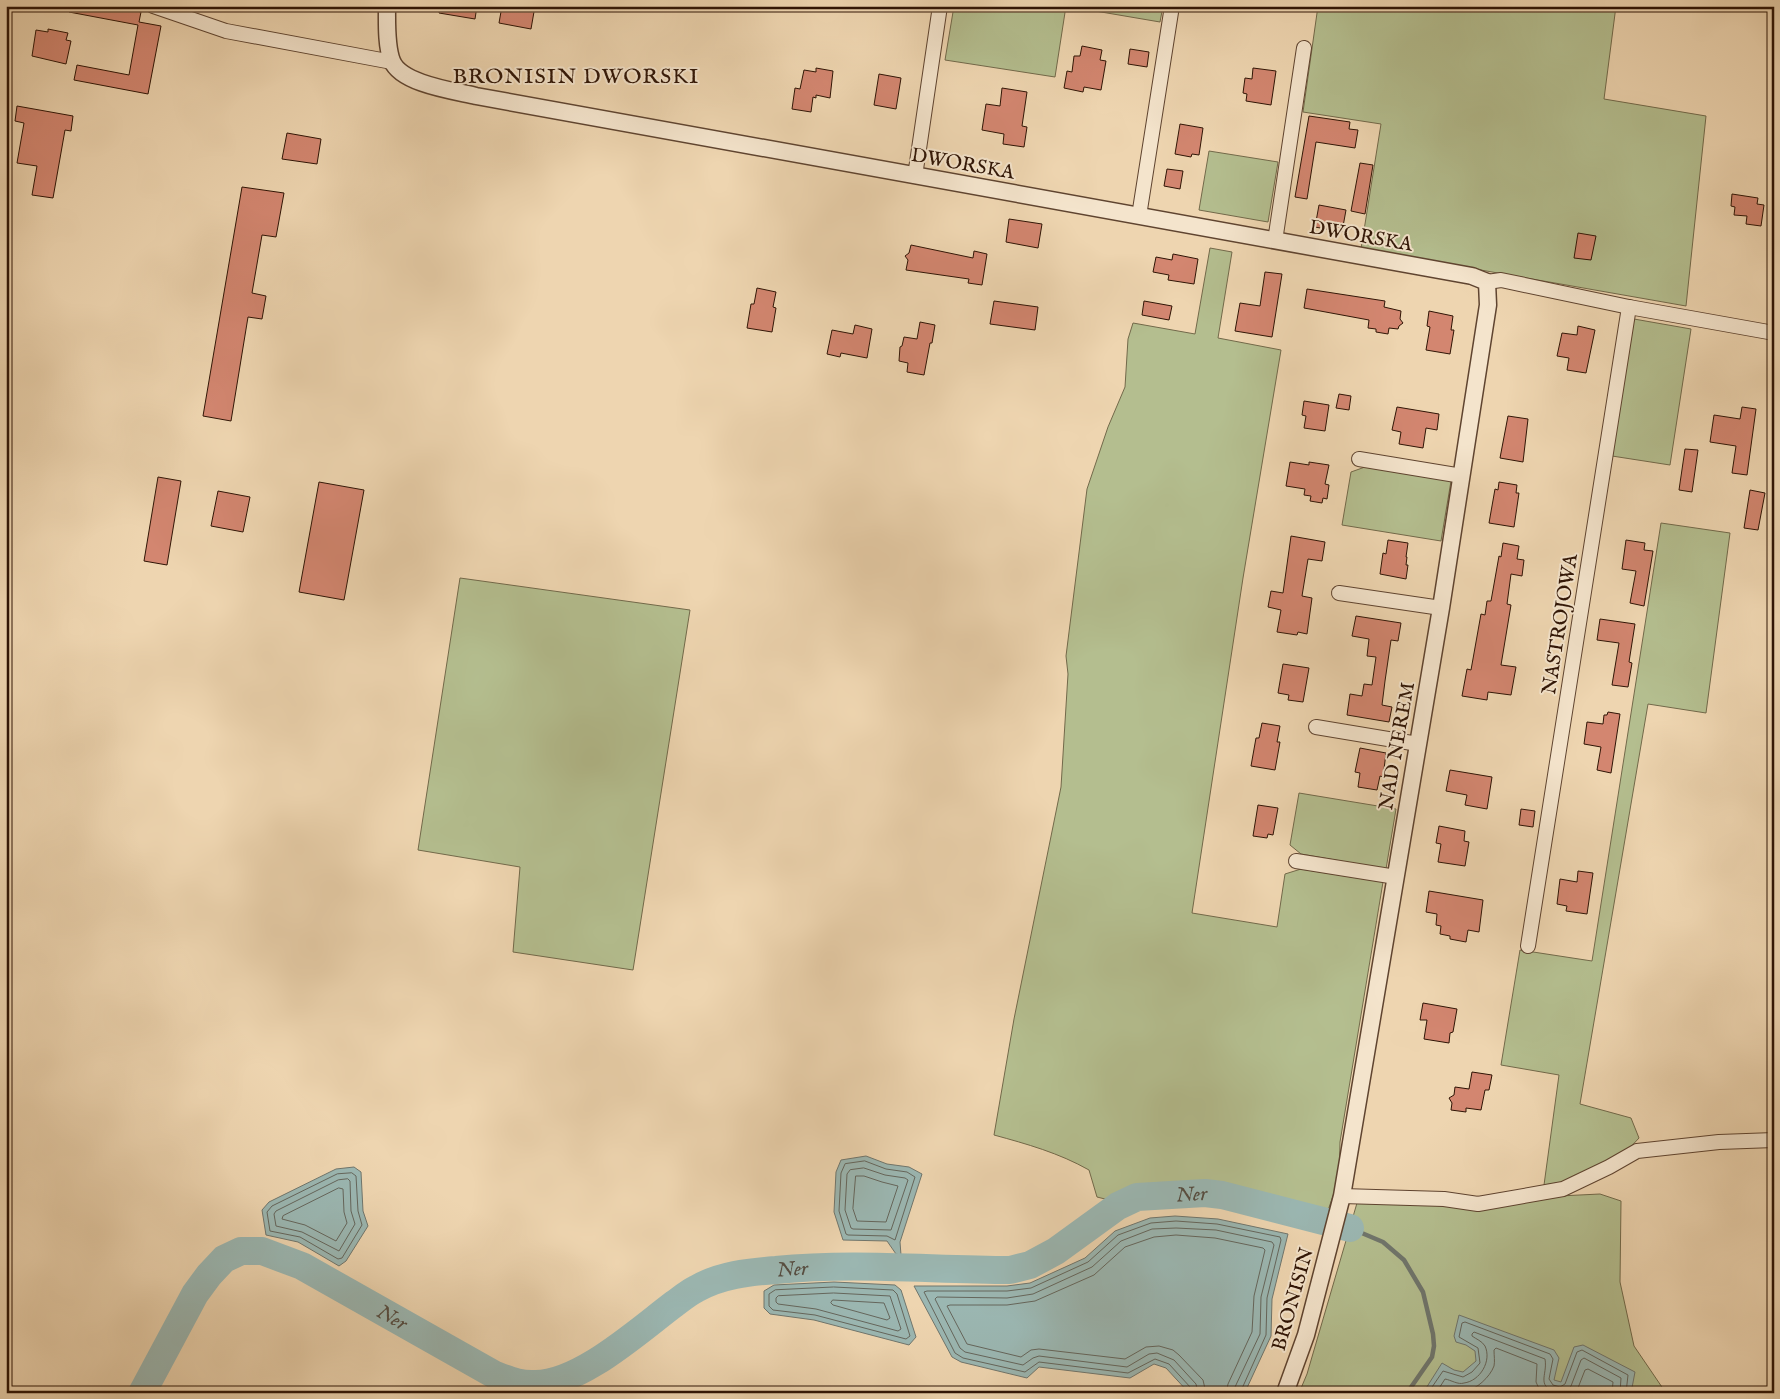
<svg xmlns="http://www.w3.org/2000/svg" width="1780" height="1399" font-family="'IM FELL English',serif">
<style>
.green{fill:#b4be8f;stroke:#72694a}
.water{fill:#9bb7b2;stroke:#70766d}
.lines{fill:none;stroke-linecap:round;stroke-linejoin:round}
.shore{stroke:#65665c;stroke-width:1}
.stream{stroke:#70766d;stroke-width:4.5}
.river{stroke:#9bb7b2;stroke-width:28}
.building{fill:#d38670;stroke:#2f1405}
.minor-casing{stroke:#5f4430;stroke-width:16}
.tertiary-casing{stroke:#5f4430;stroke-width:19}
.minor{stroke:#f4e4cc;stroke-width:14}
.tertiary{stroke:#f4e4cc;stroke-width:16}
.labels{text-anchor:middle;stroke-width:4;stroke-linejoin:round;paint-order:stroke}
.street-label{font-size:20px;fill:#2f1405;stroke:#f4e4cc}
.water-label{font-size:21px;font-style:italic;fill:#554d42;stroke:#f4e4cc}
.quarter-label{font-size:22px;letter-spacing:1px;fill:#2f1405;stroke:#f4e4cc}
</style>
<rect width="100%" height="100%" fill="#eed5b0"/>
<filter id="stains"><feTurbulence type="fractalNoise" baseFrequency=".004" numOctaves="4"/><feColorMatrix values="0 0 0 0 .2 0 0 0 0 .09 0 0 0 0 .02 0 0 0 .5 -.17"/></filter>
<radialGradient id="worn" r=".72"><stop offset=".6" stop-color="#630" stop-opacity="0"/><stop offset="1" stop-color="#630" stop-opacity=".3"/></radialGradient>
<!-- green -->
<g class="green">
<path d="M954,6H1163L1160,22L1066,6L1055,77L945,60Z"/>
<path d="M1318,6H1616L1604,99L1706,116L1686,306L1361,249L1381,124L1303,112Z"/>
<path d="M1209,151L1278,162L1268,222L1199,210Z"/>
<path d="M1210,248L1232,252L1218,338L1281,350L1243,578L1192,913L1277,927L1285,874L1301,869L1383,882L1340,1142L1339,1179L1326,1216L1220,1188L1175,1190L1109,1200L1097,1197L1089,1170C1059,1153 1027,1144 994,1135L1014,1019L1061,787L1068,674L1066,656L1087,489L1108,427L1125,387L1128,339L1133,323L1195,334Z"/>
<path d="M1634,319L1691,329L1670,465L1612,456Z"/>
<path d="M1365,467L1451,481L1441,541L1342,525L1351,472Z"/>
<path d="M1661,523L1730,533L1706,713L1648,704L1580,1104L1631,1118L1639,1138L1625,1153L1569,1181L1544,1185L1559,1075L1501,1065L1520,950L1592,961Z"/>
<path d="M460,578L690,610L633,970L513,952L520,867L418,850Z"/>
<path d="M1299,793L1396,809L1386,869L1301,854L1290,845Z"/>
<path d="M1600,1194L1621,1201L1620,1282L1634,1346L1666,1393H1299L1307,1374L1357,1203H1416Z"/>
</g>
<!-- water -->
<g class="water">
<path d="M866,1156L887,1164L909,1167L922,1174L900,1242L901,1255L896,1254L887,1241L843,1240L834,1212L836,1172L841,1160Z"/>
<path d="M354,1167L361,1172L363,1211L368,1226L346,1261L339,1266L298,1242L266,1235L262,1210L269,1202L336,1169Z"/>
<path d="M1175,1216L1218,1219L1288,1234L1272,1299L1271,1336L1246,1390L1243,1393H1189L1166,1368L1154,1364L1130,1378L1039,1367L1027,1378L961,1362L952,1357L914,1286H1007L1030,1283L1085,1258L1115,1231L1150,1218Z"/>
<path d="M834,1282L895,1285L901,1290L916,1337L909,1345L814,1320L770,1314L764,1308V1291L774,1285Z"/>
<path d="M1459,1315L1554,1350L1559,1358L1554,1380L1561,1382L1574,1347L1583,1345L1635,1372L1631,1393H1423L1442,1363L1454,1370L1463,1372L1476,1361L1475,1351L1466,1345L1456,1342L1454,1336Z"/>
</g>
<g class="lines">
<!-- shore -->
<g class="shore">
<path d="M865,1161L886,1169L907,1172L915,1177L895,1240L887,1236L848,1235L846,1234L839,1211L841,1173L845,1164Z"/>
<path d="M864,1168L885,1175L905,1178L908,1180L891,1230L853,1229L851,1228L845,1210L847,1174L850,1170Z"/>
<path d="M352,1173L356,1176L358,1211L362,1225L342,1258L338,1259L300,1237L270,1231L267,1212L272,1206L337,1174Z"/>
<path d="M856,1176H864L882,1182L898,1186L886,1222L857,1221L853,1209Z"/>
<path d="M348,1179L350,1181L351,1211L355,1224L339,1251L302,1232L276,1226L274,1214L276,1211L338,1180Z"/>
<path d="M339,1188L343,1189L344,1212L347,1223L336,1241L305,1225L282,1219L283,1216Z"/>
<path d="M834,1287L893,1290L897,1294L910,1336L906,1339L815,1315L773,1310L769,1306V1294L775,1290Z"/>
<path d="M834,1293L890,1296L901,1329L898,1331L816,1309L778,1304L776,1302V1298L778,1296Z"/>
<path d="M833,1300L884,1303L890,1318L887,1320L833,1305L831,1303Z"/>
<path d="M1192,1393L1191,1388L1169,1364L1155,1359L1128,1373L1039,1362L1025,1372L963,1358L955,1353L924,1292L927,1291H1007L1031,1288L1088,1262L1118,1235L1151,1223L1176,1221L1217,1224L1280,1237L1281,1240L1267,1298L1266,1335L1240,1393"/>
<path d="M1198,1393L1196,1384L1174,1360L1157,1353L1149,1354L1127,1367L1039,1356L1033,1358L1023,1365L965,1352L960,1348L935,1299L937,1297L1007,1298L1033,1294L1092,1267L1121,1241L1152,1229L1176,1228L1216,1230L1272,1242L1274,1245L1261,1297L1260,1334L1235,1387L1234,1393"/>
<path d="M1206,1393L1203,1380L1179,1355L1173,1350L1159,1346L1146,1347L1125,1359L1039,1349L1031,1350L1021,1357L967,1344L947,1306L950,1305H1007L1035,1301L1094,1275L1125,1247L1154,1237L1176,1235L1215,1238L1263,1248L1265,1250L1254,1296L1252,1332L1228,1384L1226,1393"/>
<path d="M1428,1393L1443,1371L1463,1377L1472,1372L1480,1363L1478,1348L1459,1337L1462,1323L1465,1322L1550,1354L1553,1359L1549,1379L1553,1385L1560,1387L1565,1384L1577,1352L1582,1350L1628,1375L1626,1393"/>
<path d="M1436,1393L1445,1379C1451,1380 1458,1385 1464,1383C1480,1381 1492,1361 1485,1346C1482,1341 1476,1339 1472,1336V1334L1474,1332L1545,1359C1548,1376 1534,1387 1560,1393"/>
<path d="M1445,1393L1449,1388C1454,1389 1459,1392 1465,1391C1476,1390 1490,1377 1494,1366C1495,1361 1494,1356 1494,1350L1496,1348L1537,1364L1536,1382L1541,1393"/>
<path d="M1561,1393L1567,1391L1571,1386L1581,1360L1584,1358L1621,1378L1620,1393"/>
<path d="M1576,1393L1585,1370L1588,1369L1613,1382L1612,1393"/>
</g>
<!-- stream -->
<path class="stream" d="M1350,1228L1383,1242L1404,1260L1423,1292L1433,1334L1434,1346L1432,1357L1407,1393"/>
<!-- river -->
<path class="river" id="s1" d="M142,1393L195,1294L209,1275L224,1259L241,1251H262L302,1266L495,1375C509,1380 521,1385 535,1384C580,1384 638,1331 674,1304C681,1299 688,1293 696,1289C720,1275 749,1272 776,1270C854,1262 932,1270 1010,1270L1030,1265L1056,1251L1118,1206L1137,1197L1205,1193L1222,1195L1350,1228"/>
</g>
<!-- building -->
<g class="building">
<path d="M70,6H112L141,12L139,22L161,26L148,94L74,80L77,65L129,75L138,25L69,12Z"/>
<path d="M440,6H477L475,19L439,13Z"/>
<path d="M502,6H535L531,29L499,23Z"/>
<path d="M48,29L68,33L66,40L71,41L66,64L32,56L36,30L48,32Z"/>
<path d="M1082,46L1102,50L1100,60L1106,61L1101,90L1084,87L1083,92L1064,88L1067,71L1072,72L1074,56H1080Z"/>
<path d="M1130,49L1149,52L1147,67L1128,64Z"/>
<path d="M816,68L833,71L830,98L816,95V98L813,97L811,112L792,109L795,88L800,89L804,70L816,72Z"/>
<path d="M1253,68L1276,71L1271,105L1246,101L1247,94L1243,93L1245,78L1252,79Z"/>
<path d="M879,74L901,78L896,109L874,105Z"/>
<path d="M1002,88L1027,92L1022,126L1027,127L1024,147L1003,144L1004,134L982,130L986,104L1000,106Z"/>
<path d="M17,106L73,116L71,131L65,130L53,198L32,195L37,166L17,163L24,123L15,121Z"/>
<path d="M1309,116L1350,122L1349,129L1358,130L1355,148L1316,142L1307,199L1295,197Z"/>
<path d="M1180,124L1203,128L1199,155L1192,154L1191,157L1175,154Z"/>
<path d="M287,133L321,139L317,164L282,159Z"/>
<path d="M1360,163L1373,165L1365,214L1351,211Z"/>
<path d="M1167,169L1183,171L1180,189L1164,186Z"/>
<path d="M242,187L284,193L276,237L262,235L252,293L266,296L262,319L248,317L231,421L203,416Z"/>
<path d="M1732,194L1758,198L1757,204L1764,205L1761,226L1746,224L1747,216L1734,215L1735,207L1731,206Z"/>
<path d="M1319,205L1346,210L1342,232L1315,227Z"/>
<path d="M1009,219L1042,224L1038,248L1006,242Z"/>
<path d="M1578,233L1596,236L1591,260L1574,258Z"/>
<path d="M911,245L973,258L974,251L987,254L982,285L968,283L969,279L906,270L908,260L905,256L909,253Z"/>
<path d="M1173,254L1198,259L1194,284L1168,280L1169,275L1153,272L1156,257L1172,260Z"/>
<path d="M1265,272L1282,274L1272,337L1235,331L1240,303L1260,306Z"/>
<path d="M757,288L776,292L773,307L776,308L772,332L747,328L751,304H754Z"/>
<path d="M1307,289L1385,301L1384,307L1401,311L1400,319L1403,323L1399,326L1398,329L1389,328L1388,334L1376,332V329L1368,328L1369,320L1304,308Z"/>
<path d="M994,301L1038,307L1035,330L990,324Z"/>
<path d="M1144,301L1172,306L1169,320L1142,315Z"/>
<path d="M1429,311L1453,316L1451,330H1454L1450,354L1426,350L1430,327L1427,326Z"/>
<path d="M920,322L935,325L932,343H930L924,375L907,372L908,363L899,361L900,347L902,346L904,337L917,339Z"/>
<path d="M855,325L872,329L867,358L841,353L840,357L827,354L832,330L853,334Z"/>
<path d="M1578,326L1595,330L1586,373L1567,370L1569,358L1557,356L1562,333L1577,335Z"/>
<path d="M1339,394L1351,396L1349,410L1336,408Z"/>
<path d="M1304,401L1329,405L1325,431L1304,428L1306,416L1302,415Z"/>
<path d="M1397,407L1439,414L1437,430L1426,428L1423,448L1399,444L1401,432L1392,430Z"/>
<path d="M1742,407L1756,409L1747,475L1732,473L1736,446L1710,442L1714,415L1740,419Z"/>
<path d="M1508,416L1528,419L1523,462L1500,458Z"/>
<path d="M1685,449L1698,450L1692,492L1679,490Z"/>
<path d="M1290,462L1309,465V462L1329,465L1325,484L1329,485L1327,499L1323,498L1322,503L1310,501L1311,496L1304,495L1305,489L1286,486Z"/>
<path d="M158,477L181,481L167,565L144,561Z"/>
<path d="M319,482L364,490L344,600L299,592Z"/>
<path d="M1499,482L1517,485L1516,493H1519L1514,527L1489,523L1495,489L1498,490Z"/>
<path d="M1750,490L1765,493L1758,530L1744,528Z"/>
<path d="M218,491L250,497L243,532L211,526Z"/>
<path d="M1291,536L1325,542L1322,561L1308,559L1302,596L1312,598L1307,634L1298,632L1297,635L1277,632L1281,610L1268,607L1271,591L1283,593Z"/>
<path d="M1388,540L1408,543L1406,557H1407L1406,565H1408L1406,579L1380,574L1383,553L1386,554Z"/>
<path d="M1626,540L1645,543L1644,550L1653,551L1644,606L1630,603L1636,571L1622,569Z"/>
<path d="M1503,543L1519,546L1517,559L1524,560L1522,576L1511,574L1507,604L1511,605L1501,665L1516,667L1511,695L1488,692L1487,700L1462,696L1467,669L1471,670L1481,614L1485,615L1487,601H1491L1499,556L1501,557Z"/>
<path d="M1356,616L1401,623L1398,641L1391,640L1385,681L1382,705L1392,707L1389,722L1347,715L1350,694L1362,696L1364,684L1372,685L1376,657L1367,656L1369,639L1352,636Z"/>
<path d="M1600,619L1635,624L1629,662L1632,663L1628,687L1612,685L1619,643L1597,640Z"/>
<path d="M1283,664L1309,668L1303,702L1288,700L1289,695L1278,693Z"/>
<path d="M1608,712L1620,714L1611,773L1597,770L1601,747L1584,744L1587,722L1603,724L1604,715H1607Z"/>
<path d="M1262,723L1280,726L1277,742H1280L1275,770L1251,766L1256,738H1259Z"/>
<path d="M1360,748L1386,753L1383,777L1380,776L1377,790L1358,787L1360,773L1355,772Z"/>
<path d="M1450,770L1492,777L1487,809L1465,805L1467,795L1446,791Z"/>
<path d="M1258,805L1278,808L1273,835L1268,834L1267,838L1253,836Z"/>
<path d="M1521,809L1535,811L1533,827L1519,825Z"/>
<path d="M1439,826L1465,831L1464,841L1469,842L1465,866L1438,862L1441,844L1436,843Z"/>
<path d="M1578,871L1593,873L1587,914L1566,911L1567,906L1557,904L1560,879L1577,882Z"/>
<path d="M1429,891L1483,900L1479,932L1468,930L1466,942L1450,939V936L1440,934L1441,926L1436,925L1437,914L1426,912Z"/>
<path d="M1423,1003L1457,1009L1453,1032L1450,1033L1449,1043L1424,1039L1427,1020H1420Z"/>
<path d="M1472,1072L1492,1075L1489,1090H1485L1481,1110L1466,1108V1112L1451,1110L1452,1103L1449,1098L1454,1095L1455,1087L1469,1089Z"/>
</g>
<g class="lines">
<defs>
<g id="minor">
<path d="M153,6L226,31L392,62"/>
<path d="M915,176L940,6"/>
<path d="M1139,216L1172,6"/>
<path d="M1275,241L1304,48"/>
<path d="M1487,282L1501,280L1629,307L1774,333"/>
<path d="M1359,459L1462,476"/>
<path d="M1339,593L1441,608"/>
<path d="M1316,727L1418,744"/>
<path d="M1296,861L1396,877"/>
<path d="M1528,946L1629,307"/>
<path d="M1342,1196L1444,1199L1478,1204L1563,1189L1609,1167L1637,1151L1719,1142L1774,1140"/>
</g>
<path id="tertiary" d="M387,6C387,22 386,46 392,61C401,84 455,91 476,96L1472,276L1487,282L1488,305L1441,608L1342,1196L1306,1335L1285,1393"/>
</defs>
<!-- minor casing -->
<use href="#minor" class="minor-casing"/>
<!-- tertiary casing -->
<use href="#tertiary" class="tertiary-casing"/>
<!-- minor -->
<use href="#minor" class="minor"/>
<!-- tertiary -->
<use href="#tertiary" class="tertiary"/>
</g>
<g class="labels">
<!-- street labels -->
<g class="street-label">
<text transform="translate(963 163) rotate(10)" y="7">DWORSKA</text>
<text transform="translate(1361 235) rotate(10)" y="7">DWORSKA</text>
<text transform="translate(1559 624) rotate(-81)" y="7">NASTROJOWA</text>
<text transform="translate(1396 746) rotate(-80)" y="7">NAD NEREM</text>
<text transform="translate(1292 1299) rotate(-74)" y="7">BRONISIN</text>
</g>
<!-- water labels -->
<g class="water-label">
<text dy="7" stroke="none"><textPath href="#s1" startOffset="1212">Ner</textPath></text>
<text dy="7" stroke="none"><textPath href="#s1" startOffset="792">Ner</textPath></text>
<text dy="7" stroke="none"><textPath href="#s1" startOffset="344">Ner</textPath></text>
</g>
<!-- quarter labels -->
<g class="quarter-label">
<text x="576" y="83">BRONISIN DWORSKI</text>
</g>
</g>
<!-- margin -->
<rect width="1780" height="1399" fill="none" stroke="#eed5b0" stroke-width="25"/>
<rect x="8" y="8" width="1765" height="1384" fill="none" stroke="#2f1405" stroke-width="2.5"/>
<rect x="12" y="12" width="1755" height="1374" fill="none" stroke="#2f1405"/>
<rect width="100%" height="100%" filter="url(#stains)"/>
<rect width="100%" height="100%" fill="url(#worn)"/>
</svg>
